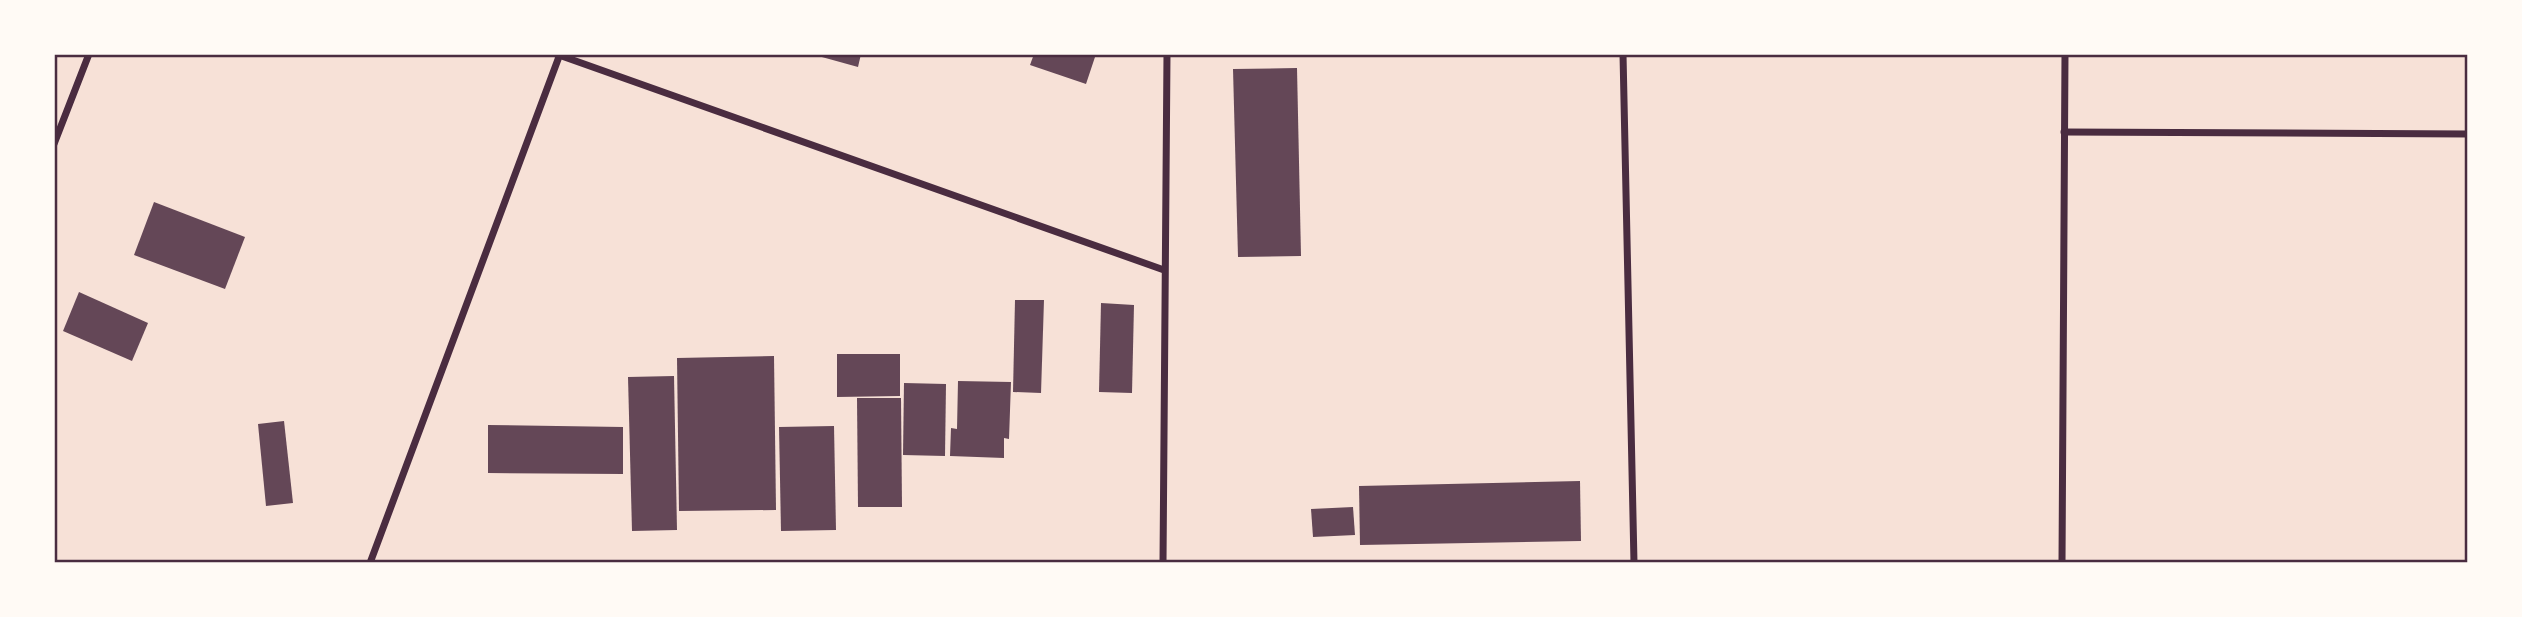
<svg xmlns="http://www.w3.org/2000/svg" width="2522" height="617" font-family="'Fira Sans Condensed',sans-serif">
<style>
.building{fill:#644757}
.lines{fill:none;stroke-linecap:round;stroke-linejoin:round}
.minor{stroke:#4a2c40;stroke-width:7}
.neatline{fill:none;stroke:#4a2c40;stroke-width:2.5}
</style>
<rect width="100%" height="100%" fill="#f7e1d7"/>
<!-- building -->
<g class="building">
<path d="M811,54H861L858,67Z"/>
<path d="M1034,54H1096L1086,84L1030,65Z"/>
<path d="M1297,68L1301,256L1238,257L1233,69Z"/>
<path d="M154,202L245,237L225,289L134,255Z"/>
<path d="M79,292L148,323L132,361L63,331Z"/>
<path d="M1015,300H1044L1041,393L1013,392Z"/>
<path d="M1101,303L1134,305L1132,393L1099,392Z"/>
<path d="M837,354H900V396L837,397Z"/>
<path d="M774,356L776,510L679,511L677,358Z"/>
<path d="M674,376L677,530L632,531L628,377Z"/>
<path d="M958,381L1011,382L1009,439L1004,438V458L950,456L951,428L957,429Z"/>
<path d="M904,383L946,384L945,456L903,455Z"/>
<path d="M857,398H901L902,507H858Z"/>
<path d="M284,421L293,503L266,506L258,424Z"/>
<path d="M488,425L623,427V474L488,473Z"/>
<path d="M834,426L836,530L781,531L779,427Z"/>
<path d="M1580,481L1581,541L1360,545L1359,486Z"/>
<path d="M1353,507L1355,535L1313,537L1311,509Z"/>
</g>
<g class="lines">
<!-- minor -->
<g class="minor">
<path d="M556,54L1164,270"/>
<path d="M1623,54L1634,563"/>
<path d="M2064,132L2468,134"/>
<path d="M54,144L89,54"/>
<path d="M370,563L560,54"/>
<path d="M1163,563L1167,54"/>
<path d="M2062,563L2065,54"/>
</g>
</g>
<!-- border -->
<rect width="2522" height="617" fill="none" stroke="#fffaf5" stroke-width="112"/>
<rect x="56" y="56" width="2410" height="505" class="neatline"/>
</svg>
